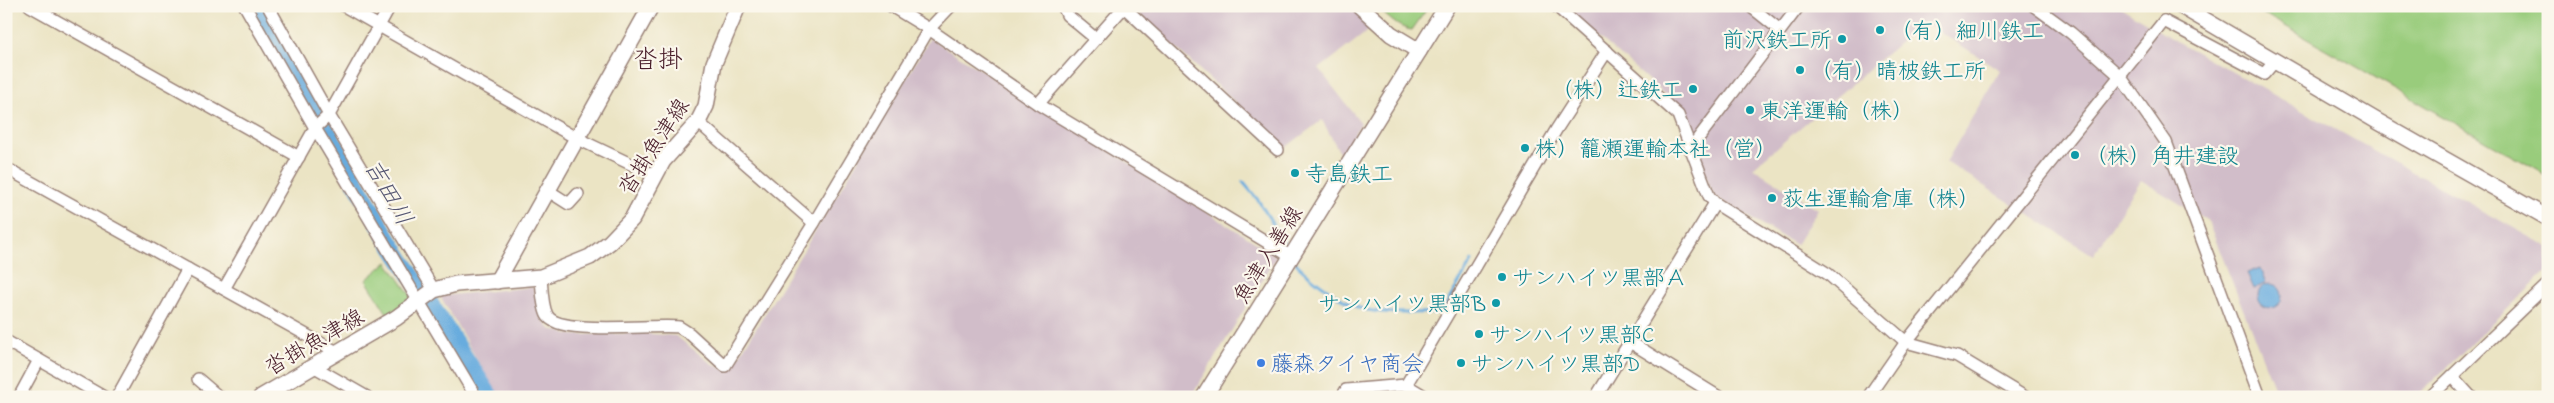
<svg xmlns="http://www.w3.org/2000/svg" width="2554" height="403" font-family="'Indie Flower','Klee One',sans-serif">
<style>
.industrial{fill:#d1bdc9}
.green{fill:#99cc7c;stroke:#727654}
.water{fill:#68acde;stroke:#596684}
.lines{fill:none;stroke-linecap:round;stroke-linejoin:round}
.stream{stroke:#68acde;stroke-width:3}
.river{stroke:#68acde;stroke-width:18}
.street-casing{stroke:#9a8278;stroke-width:14}
.secondary-casing{stroke:#9a8278;stroke-width:18}
.street{stroke:#fff;stroke-width:11}
.secondary{stroke:#fff;stroke-width:15}
.culture-dot{fill:#0f9aa8;stroke:#fbf7ec;stroke-width:2}
.shop-dot{fill:#3f7fe0;stroke:#fbf7ec;stroke-width:2}
.labels{text-anchor:middle;stroke-width:4.5;stroke-linejoin:round;paint-order:stroke}
.culture-label{font-size:22px;fill:#0d838f;stroke:#fbf7ec;text-anchor:start}
.street-label{font-size:22px;fill:#4a1f2b;stroke:#fbf7ec}
.shop-label{font-size:22px;fill:#366cbe;stroke:#fbf7ec;text-anchor:start}
.water-label{font-size:24px;font-style:italic;fill:#565773;stroke:#fbf7ec}
.quarter-label{font-size:25px;fill:#4a1f2b;stroke:#fbf7ec}
</style>
<rect width="100%" height="100%" fill="#fbf7ec"/>
<filter id="ink" filterUnits="userSpaceOnUse"><feTurbulence type="fractalNoise" baseFrequency=".02" numOctaves="2"/><feDisplacementMap in="SourceGraphic" scale="10" xChannelSelector="R" yChannelSelector="G"/><feConvolveMatrix kernelMatrix="1 2 1 2 8 2 1 2 1" color-interpolation-filters="sRGB"/></filter>
<filter id="wash" filterUnits="userSpaceOnUse"><feTurbulence type="fractalNoise" baseFrequency=".0096" numOctaves="4" result="noise"/><feDisplacementMap in="SourceGraphic" scale="20" xChannelSelector="R" yChannelSelector="G"/><feGaussianBlur stdDeviation="1.12" result="paint"/><feColorMatrix in="noise" values="0 0 0 0 0 0 0 0 0 0 0 0 0 0 0 0 0 1.4 0 .05"/><feComposite in="paint" operator="in"/></filter>
<g filter="url(#wash)">
<rect width="100%" height="100%" fill="#ebe4c4"/>
<!-- industrial -->
<g class="industrial">
<path d="M1130,6H1350L1373,27L1319,69L1361,123L1341,155L1322,120L1285,148Z"/>
<path d="M1564,6H2119L2164,34L2548,247V270L2416,397H2278L2208,221L2141,180L2093,255L1946,162L2000,70L1924,22L1753,168L1818,209L1796,245L1714,196L1679,107Z"/>
<path d="M930,38L1277,256L1191,397H499L440,296L533,287L540,316L550,329L573,335L641,333L676,336L712,364L730,371L844,184Z"/>
</g>
<!-- green -->
<g class="green">
<path d="M1376,6H1429L1412,30C1397,28 1387,16 1376,6Z"/>
<path d="M2250,6H2548V176Z"/>
<path d="M387,262L412,297L390,318L366,280Z"/>
<path d="M1403,388L1417,397H1372L1369,395L1370,391Z"/>
</g>
<!-- water -->
<g class="water">
<path d="M2260,268L2266,283L2254,289L2247,273Z"/>
<circle cx="2270" cy="296" r="12"/>
</g>
<g class="lines">
<!-- stream -->
<g class="stream">
<path d="M1243,182L1258,200L1289,250"/>
<path d="M1294,260C1302,273 1348,306 1363,309C1387,315 1416,312 1441,313L1472,261"/>
</g>
<!-- river -->
<path class="river" d="M257,6L388,239L490,397"/>
</g>
</g>
<g filter="url(#ink)">
<g class="lines">
<defs>
<g id="street">
<path d="M30,6L299,157"/>
<path d="M245,6L315,128L476,397"/>
<path d="M268,6L329,115L434,290"/>
<path d="M344,6L576,138L656,176"/>
<path d="M891,6L929,29L1038,104L1290,256"/>
<path d="M1063,6L1067,15L1096,39"/>
<path d="M1556,6L1678,115L1709,196L1715,203L1828,274L1906,342L1957,356L2025,397"/>
<path d="M1750,6L1780,30"/>
<path d="M2034,6L2071,33L2120,76L2166,142L2260,397"/>
<path d="M1038,104L1124,7L1278,150"/>
<path d="M698,122L814,223"/>
<path d="M1690,149L1799,6"/>
<path d="M6,168L337,352"/>
<path d="M547,190L569,204L578,194"/>
<path d="M541,277C542,288 542,305 547,315C557,336 654,324 679,327L690,334L725,366L814,223L929,29L951,6"/>
<path d="M224,289L315,128L329,115L390,6"/>
<path d="M6,341L104,397"/>
<path d="M1630,342L1719,397"/>
<path d="M313,366L367,397"/>
<path d="M2452,376L2471,397"/>
<path d="M198,379L219,397"/>
<path d="M1406,385L1556,130L1607,51"/>
<path d="M19,397L39,360"/>
<path d="M117,397L188,269"/>
<path d="M1342,397L1346,390L1406,385L1426,397"/>
<path d="M1596,397L1715,203"/>
<path d="M1868,397L1906,342L2164,21L2264,74L2275,61"/>
<path d="M2430,397L2548,284"/>
</g>
<g id="secondary">
<path d="M1360,6L1391,34L1419,51"/>
<path d="M2181,6L2377,121L2548,218"/>
<path d="M497,281L651,6"/>
<path d="M261,397L396,318L434,290L456,284L541,277L590,257L610,242L632,219L663,161L698,122L706,106L714,63L738,6"/>
<path d="M1204,397L1447,6"/>
</g>
</defs>
<!-- street casing -->
<use href="#street" class="street-casing"/>
<!-- secondary casing -->
<use href="#secondary" class="secondary-casing"/>
<!-- street -->
<use href="#street" class="street"/>
<!-- secondary -->
<use href="#secondary" class="secondary"/>
</g>
</g>
<!-- markers -->
<g class="culture-dot">
<circle cx="1880" cy="30" r="5"/>
<circle cx="1842" cy="39" r="5"/>
<circle cx="1800" cy="70" r="5"/>
<circle cx="1693" cy="89" r="5"/>
<circle cx="1750" cy="110" r="5"/>
<circle cx="1525" cy="148" r="5"/>
<circle cx="2075" cy="155" r="5"/>
<circle cx="1295" cy="173" r="5"/>
<circle cx="1772" cy="198" r="5"/>
<circle cx="1502" cy="277" r="5"/>
<circle cx="1496" cy="303" r="5"/>
<circle cx="1479" cy="334" r="5"/>
<circle cx="1461" cy="363" r="5"/>
</g>
<circle class="shop-dot" cx="1261" cy="363" r="5"/>
<g class="labels">
<!-- culture labels -->
<g class="culture-label">
<text x="1890" y="38">（有）細川鉄工</text>
<text x="1832" y="47" text-anchor="end">前沢鉄工所</text>
<text x="1810" y="78">（有）晴柀鉄工所</text>
<text x="1683" y="97" text-anchor="end">（株）辻鉄工</text>
<text x="1760" y="118">東洋運輸（株）</text>
<text x="1535" y="156">株）籠瀬運輸本社（営）</text>
<text x="2085" y="163">（株）角井建設</text>
<text x="1305" y="181">寺島鉄工</text>
<text x="1782" y="206">荻生運輸倉庫（株）</text>
<text x="1512" y="285">サンハイツ黒部Ａ</text>
<text x="1486" y="311" text-anchor="end">サンハイツ黒部B</text>
<text x="1489" y="342">サンハイツ黒部C</text>
<text x="1471" y="371">サンハイツ黒部D</text>
</g>
<!-- street labels -->
<g class="street-label">
<text transform="translate(653 146) rotate(-57)" y="8">沓掛魚津線</text>
<text transform="translate(1267 254) rotate(-58)" y="8">魚津入善線</text>
<text transform="translate(314 341) rotate(-30)" y="8">沓掛魚津線</text>
</g>
<!-- shop labels -->
<g class="shop-label">
<text x="1271" y="371">藤森タイヤ商会</text>
</g>
<!-- water labels -->
<g class="water-label">
<text transform="translate(389 192) rotate(60)" y="8">吉田川</text>
</g>
<!-- quarter labels -->
<g class="quarter-label">
<text x="658" y="67">沓掛</text>
</g>
</g>
<!-- margin -->
<rect width="2554" height="403" fill="none" stroke="#fbf7ec" stroke-width="25"/>
</svg>
